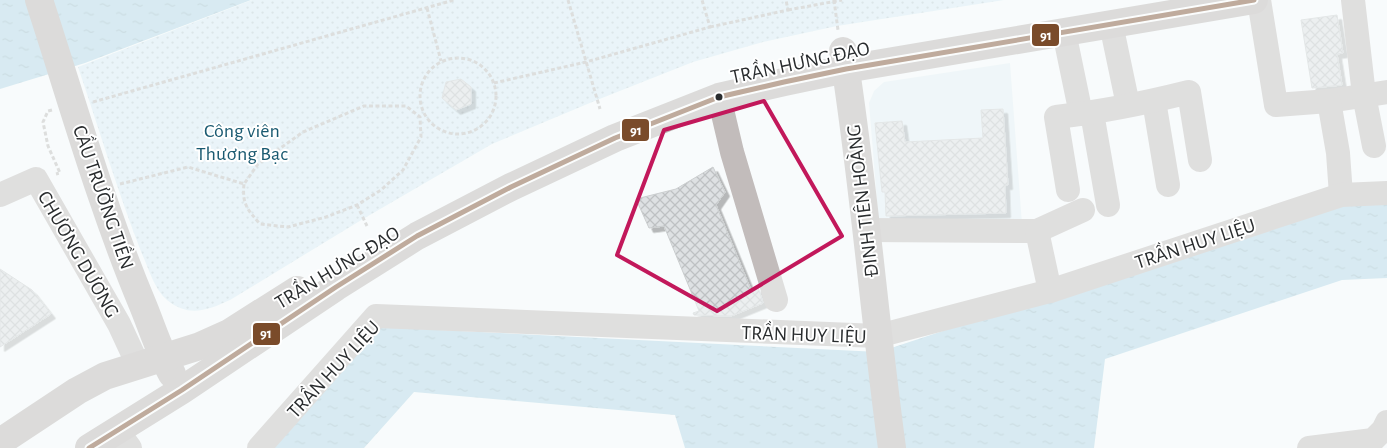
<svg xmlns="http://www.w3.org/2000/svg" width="1387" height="448" font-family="'Alegreya Sans',sans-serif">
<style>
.built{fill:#e5f0f5}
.grass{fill:url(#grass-dots)}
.water{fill:url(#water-ripples)}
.building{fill:url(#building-cross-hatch);stroke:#cbcecf;filter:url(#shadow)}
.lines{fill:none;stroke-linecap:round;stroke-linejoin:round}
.path{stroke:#bcbab9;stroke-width:3;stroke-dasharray:4 2.5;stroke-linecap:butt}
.minor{stroke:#c2bcbb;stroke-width:24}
.major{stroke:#bab4b2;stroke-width:28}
.bus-1-casing{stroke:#fff;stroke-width:9}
.bus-1{stroke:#7a4b2a;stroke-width:5}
.marked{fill:none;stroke:#c2185b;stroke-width:4;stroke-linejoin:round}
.bus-dot{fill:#292c2e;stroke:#fff;stroke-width:2}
.labels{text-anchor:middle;stroke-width:4;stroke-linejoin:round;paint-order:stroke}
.street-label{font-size:20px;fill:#292c2e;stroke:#fff}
.park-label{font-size:20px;fill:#1a5a71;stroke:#fff}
.line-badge{stroke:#fff;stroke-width:2}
.badge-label{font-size:14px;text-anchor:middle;font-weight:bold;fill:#fff}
</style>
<defs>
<pattern id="grass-dots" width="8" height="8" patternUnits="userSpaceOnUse" patternTransform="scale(1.25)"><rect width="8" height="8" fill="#d9ecf5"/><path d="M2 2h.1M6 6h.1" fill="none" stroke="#bacbd2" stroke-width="1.8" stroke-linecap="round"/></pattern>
<pattern id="water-ripples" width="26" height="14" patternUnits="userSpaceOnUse" patternTransform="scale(1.25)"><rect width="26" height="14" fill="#b1d6e6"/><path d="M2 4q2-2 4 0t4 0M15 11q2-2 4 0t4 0" fill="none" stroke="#98b8c6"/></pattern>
<pattern id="building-cross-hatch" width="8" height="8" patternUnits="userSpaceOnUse" patternTransform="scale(1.25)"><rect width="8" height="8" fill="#dee1e3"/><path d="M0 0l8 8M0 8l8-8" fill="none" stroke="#bec1c3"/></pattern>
<filter id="shadow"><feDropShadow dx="4.5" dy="4.5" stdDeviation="0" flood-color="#0004"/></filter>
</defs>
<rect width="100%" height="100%" fill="#f8fbfc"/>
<!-- built -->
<path class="built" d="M1010,63L1022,224L879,226L869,103L874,91L884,82Z"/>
<!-- grass -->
<path class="grass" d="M252,0H1004L837,26L763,42L693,62L597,100L492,144L363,219L230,300C208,310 189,318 167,300C154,289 149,269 142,254C118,193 99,129 78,67Z"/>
<!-- water -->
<g class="water">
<path d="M0,0H251L85,63L0,89Z"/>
<path d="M1387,203V278L1342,280L1105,359L1094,448H685L675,415L414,392L364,448H274L379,327L879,352L1325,205Z"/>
</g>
<!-- building -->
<g class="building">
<path d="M1337,15L1343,53L1337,54L1342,85L1312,88L1301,20Z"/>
<path d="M461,79L471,87V104L456,110L442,98L446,82Z"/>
<path d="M1003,109L1008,185H1005L1006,213L886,216L885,192H882L875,123L902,121L905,142L983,138L981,110Z"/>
<path d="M713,167L725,192L716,205L751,290L758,287L763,303L731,316L694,315L693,313L699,311L664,226L649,228L636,199L676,189Z"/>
<path d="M0,269L32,290L51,314L0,347Z"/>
</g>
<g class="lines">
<!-- path -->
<g class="path">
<path d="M568,0L600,109"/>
<path d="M834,0L838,30"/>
<path d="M427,8L441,61"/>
<path d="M788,10L842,0"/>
<path d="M710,27L788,10L786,0"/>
<circle cx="458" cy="96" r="38"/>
<path d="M494,83L586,62L710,27L702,0"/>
<path d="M93,102L454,0"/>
<path d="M52,110L48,111L43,122L48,146L60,173L56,174"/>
<path d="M120,184L188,167L244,184L258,164L303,132L364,106H406L420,117L421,137L403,170L381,190L357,205L326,217L288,227L260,224C247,209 242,204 244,184"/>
<path d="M357,205L367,226"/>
</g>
<!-- minor -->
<g class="minor">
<path d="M1259,0L1276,105L1329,101L1387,92"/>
<path d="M1353,0L1364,95L1374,146"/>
<path d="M1111,24L1128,105"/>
<path d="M1064,32L1081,114"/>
<path d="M719,97L732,152L776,300"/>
<path d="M1154,101L1168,185"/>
<path d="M1329,101L1338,153L1341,195"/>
<path d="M1092,113L1108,205"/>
<path d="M1068,190L1056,117C1101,112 1145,103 1189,92L1200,160"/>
<path d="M0,195L36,179L119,324L138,365"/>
<path d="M867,230L1037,231L1083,210"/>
<path d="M1037,231L1050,291"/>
<path d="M117,430L130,448"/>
<path d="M259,448L376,316L878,336L1050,291L1341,195L1387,193"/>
<path d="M1309,448L1373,440L1383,430L1387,422"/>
</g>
<!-- major -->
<g class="major">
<path d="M39,0C72,101 101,205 142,303C152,327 159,351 172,374"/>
<path d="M843,51C864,183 874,316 892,448"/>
<path d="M0,442L77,391L105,376L200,346L229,333L297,290"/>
<path d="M89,448L182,390L336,287L417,236L511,187L615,138L719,97L784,82L846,69L1254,0"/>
</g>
<defs>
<path id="bus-1" d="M89,448L182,390L336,287L417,236L511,187L615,138L719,97L784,82L846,69L1254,0"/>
</defs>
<!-- bus-1 casing -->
<use href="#bus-1" class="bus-1-casing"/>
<!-- bus-1 -->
<use href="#bus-1" class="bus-1"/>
</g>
<!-- marked area -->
<path d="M0 0H1387V448H0ZM764,101L842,236L717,311L617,255L664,130Z" fill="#f8fbfc" fill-opacity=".55" fill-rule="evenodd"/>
<path class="marked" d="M764,101L842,236L717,311L617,255L664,130Z"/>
<!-- markers -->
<circle class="bus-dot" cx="719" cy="97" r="4.5"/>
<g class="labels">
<!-- street labels -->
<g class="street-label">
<text transform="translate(800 62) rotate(-12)" y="7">TRẦN HƯNG ĐẠO</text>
<text transform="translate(104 197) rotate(71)" y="7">CẦU TRƯỜNG TIỀN</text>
<text transform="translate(862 201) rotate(-97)" y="7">ĐINH TIÊN HOÀNG</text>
<text transform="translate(1195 243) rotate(-18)" y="7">TRẦN HUY LIỆU</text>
<text transform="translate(79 254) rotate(60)" y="7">CHƯƠNG DƯƠNG</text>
<text transform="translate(337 267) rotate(-31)" y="7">TRẦN HƯNG ĐẠO</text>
<text transform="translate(804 334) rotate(2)" y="7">TRẦN HUY LIỆU</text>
<text transform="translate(333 369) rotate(-47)" y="7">TRẦN HUY LIỆU</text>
</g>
<!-- park labels -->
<g class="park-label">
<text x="242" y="137">Công viên<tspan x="242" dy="23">Thương Bạc</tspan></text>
</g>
</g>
<g class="line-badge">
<rect x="1031" y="23" width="29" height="24" rx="5" fill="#7a4b2a"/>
<rect x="621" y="118" width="29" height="24" rx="5" fill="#7a4b2a"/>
<rect x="252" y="322" width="29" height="24" rx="5" fill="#7a4b2a"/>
</g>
<g class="badge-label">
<text x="1046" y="40">91</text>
<text x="636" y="135">91</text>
<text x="266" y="338">91</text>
</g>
</svg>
